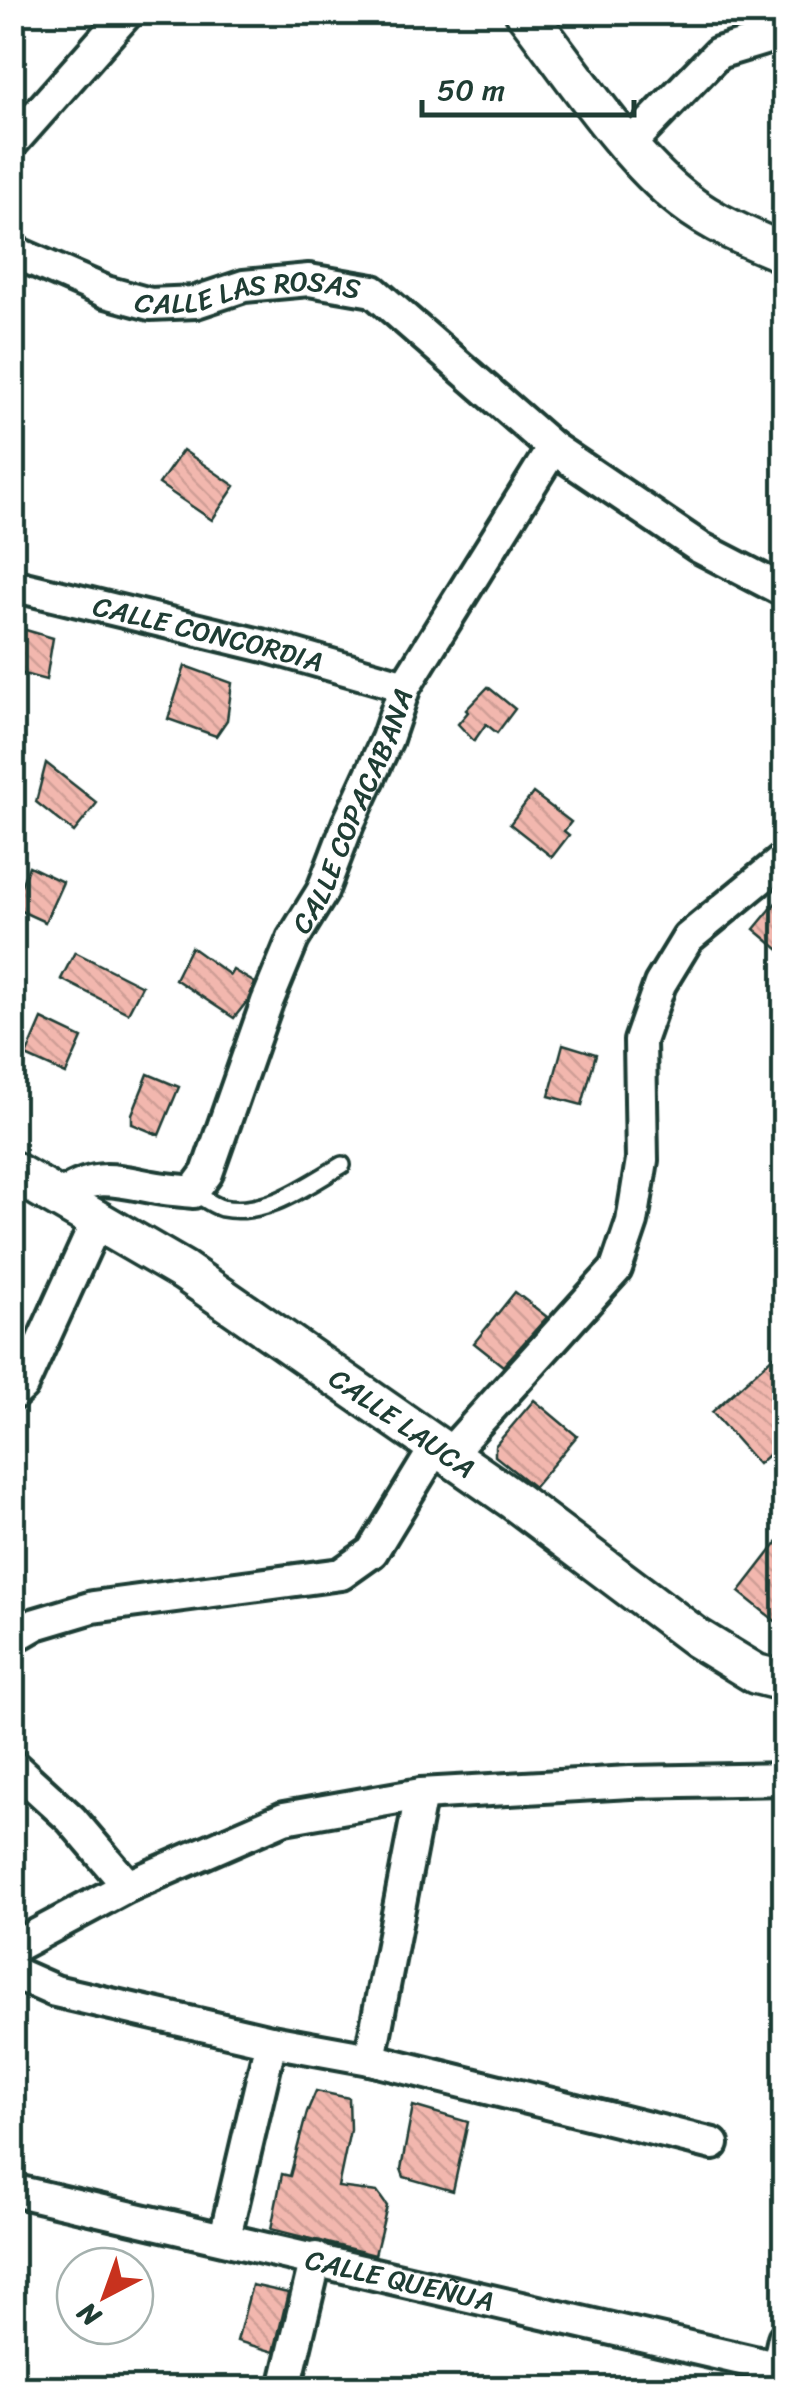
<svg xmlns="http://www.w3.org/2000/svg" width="797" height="2401" font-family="Sriracha,sans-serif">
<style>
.building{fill:url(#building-back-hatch);stroke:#1f3d34;stroke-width:2.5}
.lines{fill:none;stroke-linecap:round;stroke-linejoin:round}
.service-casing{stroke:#1f3d34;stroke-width:22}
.minor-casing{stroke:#1f3d34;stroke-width:38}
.tertiary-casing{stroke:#1f3d34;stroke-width:45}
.service{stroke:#fff;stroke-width:15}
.minor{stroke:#fff;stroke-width:30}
.tertiary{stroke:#fff;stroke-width:38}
.labels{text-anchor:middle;stroke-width:9;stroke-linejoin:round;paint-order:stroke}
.street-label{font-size:28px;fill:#1f3d34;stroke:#fff}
</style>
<defs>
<pattern id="building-back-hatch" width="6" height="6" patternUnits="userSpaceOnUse" patternTransform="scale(2.5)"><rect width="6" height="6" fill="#f2b7ae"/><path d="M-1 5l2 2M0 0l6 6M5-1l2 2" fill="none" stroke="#cf9e96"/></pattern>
</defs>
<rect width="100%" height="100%" fill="#fff"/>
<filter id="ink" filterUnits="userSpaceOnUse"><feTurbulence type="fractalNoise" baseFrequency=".01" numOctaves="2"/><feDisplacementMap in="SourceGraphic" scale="20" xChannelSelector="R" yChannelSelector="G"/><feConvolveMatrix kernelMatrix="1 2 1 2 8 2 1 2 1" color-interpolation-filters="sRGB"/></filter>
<g filter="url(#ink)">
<!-- building -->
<g class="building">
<path d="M183,450L235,486L212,520L159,484Z"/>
<path d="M12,626L53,638L46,680L12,671Z"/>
<path d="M185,666L232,683L227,720L216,736L168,719Z"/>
<path d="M488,687L515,709L497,733L486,724L474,741L458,724L468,712L466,710Z"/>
<path d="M46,763L97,803L74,832L36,802Z"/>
<path d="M533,793L571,822L564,831L569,835L552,857L510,824Z"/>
<path d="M29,866L63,882L45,922L12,907Z"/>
<path d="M784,893V954L754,929Z"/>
<path d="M191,947L230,975L233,970L255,983L248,1000L234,1018L175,979Z"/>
<path d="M75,952L142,986L128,1013L61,979Z"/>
<path d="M42,1019L82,1038L66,1074L26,1056Z"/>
<path d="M563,1044L596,1054L582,1105L549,1096Z"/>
<path d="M148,1074L179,1087L159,1135L132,1124V1114Z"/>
<path d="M515,1292L547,1317L503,1366L474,1343Z"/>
<path d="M784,1347V1441L758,1464L712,1412Z"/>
<path d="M534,1400L577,1436L534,1487L495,1456V1446Z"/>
<path d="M784,1534V1628L739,1592Z"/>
<path d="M316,2091L349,2098L350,2130L338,2187L377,2192L387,2206L375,2255L271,2229L282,2174L290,2176L307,2112Z"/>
<path d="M413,2106L468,2122L453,2191L404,2177L401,2169Z"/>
<path d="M252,2285L288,2293L274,2352L237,2341Z"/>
</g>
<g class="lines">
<defs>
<path id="service" d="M193,1192C202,1197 212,1205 222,1208C265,1217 306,1186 342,1165"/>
<g id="minor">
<path d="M12,143L128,12"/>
<path d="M629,145L718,53L784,33"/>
<path id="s1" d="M12,251L106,292L150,304L196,302L244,286L309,280L373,291L553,448L699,547L784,591"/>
<path id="s2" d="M12,585L265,646L405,686"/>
<path id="s3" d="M58,1198C94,1173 111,1179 152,1187C166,1190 179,1190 193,1192L207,1173L267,1002L293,939L322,892L348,824L387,739L405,686L553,448"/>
<path d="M12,1395L22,1386L97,1221"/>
<path d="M449,1454L616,1269L632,1222L642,1160L640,1041L660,984L688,938L784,859"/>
<path d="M12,1638L36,1624L93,1607L341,1574L372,1552L437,1445"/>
<path d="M12,1765L71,1819L128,1886"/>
<path d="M12,1948L128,1886L284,1818L421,1794L630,1782L784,1779"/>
<path d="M12,1972L55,1991L271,2041L370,2059L713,2144"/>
<path d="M370,2059L421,1794"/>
<path id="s4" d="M12,2190L784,2369"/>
<path d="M225,2237L271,2041"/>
<path d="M285,2388L316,2258"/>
<path d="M773,2388L784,2338"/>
</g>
<g id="tertiary">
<path d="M525,12C570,70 626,156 683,200C712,223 750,239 784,253"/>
<path id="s5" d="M12,1171L184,1271L515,1501L697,1638L756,1674L784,1681"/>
</g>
</defs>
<!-- service casing -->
<use href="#service" class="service-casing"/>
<!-- minor casing -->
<use href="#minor" class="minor-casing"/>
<!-- tertiary casing -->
<use href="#tertiary" class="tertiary-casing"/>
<!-- service -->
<use href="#service" class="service"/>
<!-- minor -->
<use href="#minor" class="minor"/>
<!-- tertiary -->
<use href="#tertiary" class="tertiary"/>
</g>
</g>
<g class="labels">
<!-- street labels -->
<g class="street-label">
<text dy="10" stroke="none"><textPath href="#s1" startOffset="248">CALLE LAS ROSAS</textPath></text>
<text dy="10" stroke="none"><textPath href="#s2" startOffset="202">CALLE CONCORDIA</textPath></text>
<text dy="10" stroke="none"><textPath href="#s3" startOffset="555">CALLE COPACABANA</textPath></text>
<text dy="10" stroke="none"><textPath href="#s5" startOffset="465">CALLE LAUCA</textPath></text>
<text dy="10" stroke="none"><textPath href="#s4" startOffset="398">CALLE QUEÑUA</textPath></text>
</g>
</g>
<!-- margin -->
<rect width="797" height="2401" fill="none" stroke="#fff" stroke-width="50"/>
<rect x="25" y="25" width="747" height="2351" fill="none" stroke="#1f3d34" stroke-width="4" filter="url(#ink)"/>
<!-- north arrow -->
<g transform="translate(105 2296) rotate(221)"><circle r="48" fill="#ffffff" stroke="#a5b1ae" stroke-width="2.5"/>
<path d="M0-8L18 38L0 25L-18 38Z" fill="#c8321e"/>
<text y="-15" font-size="28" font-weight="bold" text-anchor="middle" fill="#1f3d34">N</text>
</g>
<!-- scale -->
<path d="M422 100v15h212v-15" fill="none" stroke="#1f3d34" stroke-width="5"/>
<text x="437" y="100" font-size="30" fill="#1f3d34" stroke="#ffffff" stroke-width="8" paint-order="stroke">50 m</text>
</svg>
